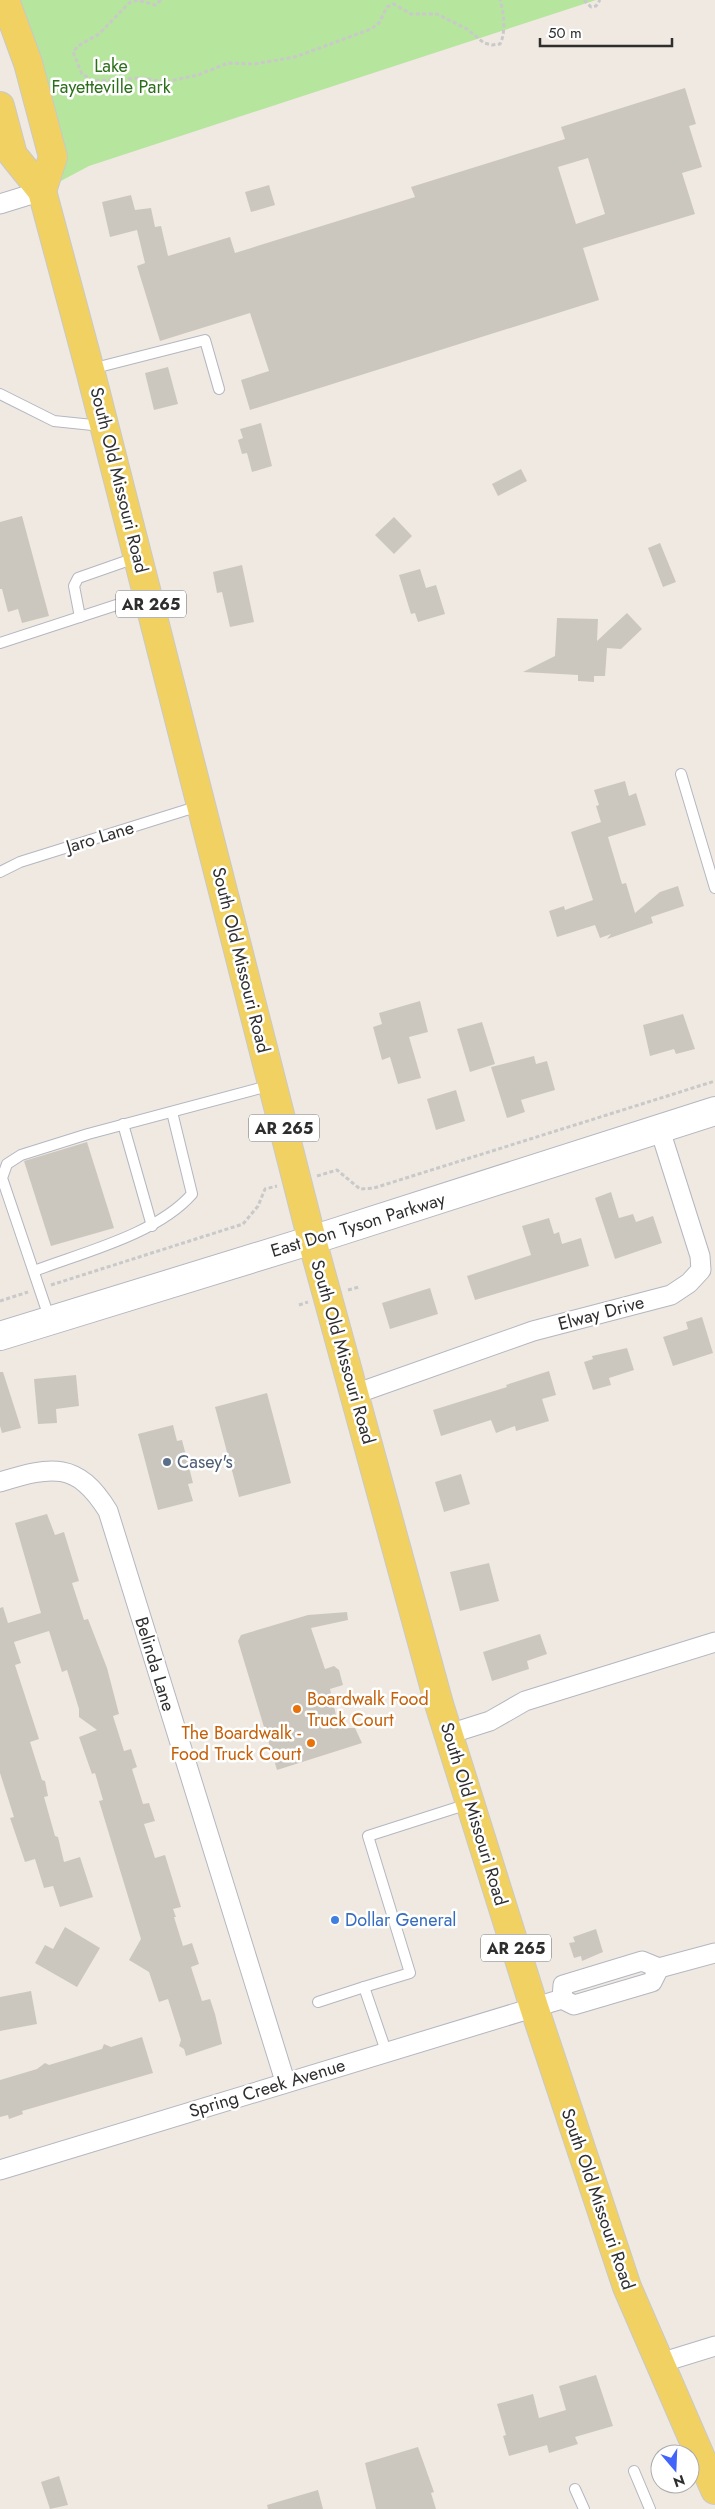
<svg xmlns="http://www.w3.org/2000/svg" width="715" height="2509" font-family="Jost,sans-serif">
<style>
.green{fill:#b6e59e}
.building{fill:#cbc7bf;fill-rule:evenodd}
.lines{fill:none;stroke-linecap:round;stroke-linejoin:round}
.lane-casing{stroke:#b4b7c1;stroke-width:12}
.street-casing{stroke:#b4b7c1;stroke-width:21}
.secondary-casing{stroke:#b4b7c1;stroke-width:30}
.primary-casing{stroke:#c9c9c9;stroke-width:30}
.path{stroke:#c9c9c9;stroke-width:3;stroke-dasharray:4 2.5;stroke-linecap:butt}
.lane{stroke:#fff;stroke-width:10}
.street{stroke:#fff;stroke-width:19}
.secondary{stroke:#fff;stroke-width:28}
.primary{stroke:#f2d163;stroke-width:28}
.service-dot{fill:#5c6f8a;stroke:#fff;stroke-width:2}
.food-dot{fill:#e8710a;stroke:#fff;stroke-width:2}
.shop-dot{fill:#3f7fe0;stroke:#fff;stroke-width:2}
.labels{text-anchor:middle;stroke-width:5;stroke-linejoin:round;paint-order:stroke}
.shield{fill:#fff;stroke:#6d6d6d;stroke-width:1}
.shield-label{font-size:16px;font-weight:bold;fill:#2e2e2e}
.park-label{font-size:18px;fill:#2c6e1b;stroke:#fff}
.street-label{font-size:18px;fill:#2e2e2e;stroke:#fff}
.service-label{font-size:18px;fill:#4e5e75;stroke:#fff;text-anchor:start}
.food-label{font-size:18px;fill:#c56008;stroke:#fff;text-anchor:start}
.shop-label{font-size:18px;fill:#366cbe;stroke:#fff;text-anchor:start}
</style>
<rect width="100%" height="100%" fill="#efe9e1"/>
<!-- green -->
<path class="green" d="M5,0H596L89,166L42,191L53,157Z"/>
<!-- building -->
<g class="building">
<path d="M685,88L696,124L689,126L702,167L682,173L695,214L583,248L599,300L250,410L241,380L269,371L250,313L160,341L137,266L145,263L137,230L110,237L102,202L131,195L135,210L151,208L155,227L161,226L168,256L230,237L235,253L415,197L411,187L565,139L561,127ZM588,158L605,214L576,224L558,167Z"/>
<path d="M269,185L275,205L251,212L245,192Z"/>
<path d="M168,367L178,404L154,410L145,373Z"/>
<path d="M261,423L272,466L252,472L247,453L242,454L238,440L243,438L240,429Z"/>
<path d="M521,469L527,481L498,496L492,484Z"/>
<path d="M22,516L49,616L22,623L18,609L8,612L2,589H0V522Z"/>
<path d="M394,517L412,536L394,554L375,535Z"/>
<path d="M660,543L676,582L663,587L648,548Z"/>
<path d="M242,565L254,622L230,627L222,592L217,593L213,572Z"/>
<path d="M420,569L426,588L436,585L445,614L418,622L415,613L411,614L399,575Z"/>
<path d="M627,613L642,629L621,649L607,648L605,676H594V682L578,681V675L523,672L555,656L557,618L598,619L597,641Z"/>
<path d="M625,781L629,796L636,793L646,825L608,837L622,884L626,883L635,913L660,892L678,886L684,906L651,917L653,923L607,939L611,934L600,938L595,925L557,937L549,911L564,906L565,910L593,900L571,832L601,822L596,806L599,805L594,790Z"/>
<path d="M420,1001L428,1032L409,1037L421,1078L398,1084L390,1057L382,1060L373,1027L382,1024L379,1013Z"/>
<path d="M683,1014L695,1049L676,1054L674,1049L650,1056L643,1025Z"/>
<path d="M482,1022L495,1064L470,1072L457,1029Z"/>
<path d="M534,1056L536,1064L547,1061L555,1090L521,1100L525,1112L507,1118L491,1067Z"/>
<path d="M456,1090L465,1121L436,1130L427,1099Z"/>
<path d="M87,1142L114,1228L51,1246L24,1161Z"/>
<path d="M611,1192L619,1218L633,1214L636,1222L653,1216L662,1243L615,1259L595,1198Z"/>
<path d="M549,1218L554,1234L559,1232L562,1244L581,1238L589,1266L475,1300L467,1276L531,1255L522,1226Z"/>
<path d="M430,1288L438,1314L390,1329L382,1303Z"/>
<path d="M702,1317L713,1353L673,1366L663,1337L688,1329L686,1322Z"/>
<path d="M627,1348L634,1370L609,1378L611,1385L593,1390L584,1362L593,1359L592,1356Z"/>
<path d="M549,1371L556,1395L542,1399L549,1421L516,1431L515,1426L496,1433L491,1420L441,1436L433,1410L507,1387L506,1385Z"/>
<path d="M0,1372H3L21,1428L2,1433L0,1426Z"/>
<path d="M76,1375L79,1406L56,1409L57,1423L38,1424L34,1379Z"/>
<path d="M267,1393L291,1483L239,1497L215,1407Z"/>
<path d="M173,1425L177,1441L182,1440L193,1483L188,1484L193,1501L158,1510L138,1434Z"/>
<path d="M461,1474L470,1504L444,1512L435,1482Z"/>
<path d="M47,1514L55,1535L64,1532L79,1581L72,1583L84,1620L88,1619L107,1668L119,1714L113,1716L124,1751L131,1749L137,1767L132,1769L143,1804L149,1803L155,1821L144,1824L155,1858L165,1855L181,1907L173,1909L176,1917H174L183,1946L192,1943L199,1964L191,1967L202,2001L210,1999L215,2014L222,2044L186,2056L184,2049L179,2046L181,2040L168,1999L159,2002L149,1972L129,1960L141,1939L99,1801L103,1800L95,1773L92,1774L79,1737L97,1730L79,1717V1709L67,1670L62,1672L49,1631L14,1642L21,1663L15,1665L39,1739L30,1742L42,1780L45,1781L48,1796L44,1797L55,1836L58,1837L64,1862L80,1857L93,1897L60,1907L53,1886L44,1888L35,1859L25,1862L10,1818L14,1817L0,1773V1608L3,1607L8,1623L41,1613L15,1523Z"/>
<path d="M489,1563L499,1601L460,1611L450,1572Z"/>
<path d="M347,1612L348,1620L311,1628L325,1669L334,1666L339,1670L343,1685L330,1689L339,1728H355L362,1743L277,1770L238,1641L241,1635L308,1615Z"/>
<path d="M540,1634L547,1654L527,1661L529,1669L492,1681L483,1652Z"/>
<path d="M65,1927L100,1948L77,1987L35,1963L45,1945L53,1949Z"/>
<path d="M596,1929L603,1952L582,1961L581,1956L574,1958L569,1943L575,1942L573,1937Z"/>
<path d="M31,1991L37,2024L0,2031V1997Z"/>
<path d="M142,2037L153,2073L22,2111L23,2114L9,2119L8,2115L0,2117V2080L37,2069L45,2063L49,2065L102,2049L104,2044L111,2047Z"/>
<path d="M596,2375L613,2426L575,2437L578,2444L549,2453L547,2445L509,2456L503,2436L506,2435L497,2404L533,2394L539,2418L566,2410L559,2386Z"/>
<path d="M418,2447L434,2492L431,2493L436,2509H376L365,2463Z"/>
<path d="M59,2476L68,2505L50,2509L41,2482Z"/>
<path d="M318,2490L323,2509H268L267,2505Z"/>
</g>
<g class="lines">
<defs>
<g id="lane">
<path d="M91,369L205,340L219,389"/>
<path d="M0,394L54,421L102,426"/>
<path d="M80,617L74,586L78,578L138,557"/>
<path d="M0,643L147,595"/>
<path d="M681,774L715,888"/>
<path d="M0,872L20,862L199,806"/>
<path d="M123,1124L152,1226"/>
<path d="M34,1271C84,1252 157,1234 192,1194L172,1112"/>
<path d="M50,1320L2,1178L7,1164L21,1155L88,1134L272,1085"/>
<path d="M318,2002L364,1987"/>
<path d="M386,2051L364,1987L410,1973L368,1836L468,1804"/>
<path d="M634,2471L650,2509"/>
<path d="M575,2489L584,2509"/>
</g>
<g id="street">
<path d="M0,204L42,191"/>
<path d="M355,1394L533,1331L671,1295L689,1283L701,1270L700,1256L660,1130"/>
<path d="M0,1482C52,1466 77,1461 108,1511L285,2081"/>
<path d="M449,1734L490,1721L525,1701L715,1642"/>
<path d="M659,1968L715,1953"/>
<path d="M0,2170L562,1999L574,2005L652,1982L659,1968L642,1961L563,1985L562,1999"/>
<path d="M660,2363L715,2346"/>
</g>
<path id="secondary" d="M0,1336L312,1240L715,1111"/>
<g id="primary">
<path d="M5,0L28,63L53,157L42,191"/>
<path d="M0,106L13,155L42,191L90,370L312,1240L439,1704L534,2007L627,2287L715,2490"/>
</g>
</defs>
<!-- lane casing -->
<use href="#lane" class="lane-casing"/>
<!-- street casing -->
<use href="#street" class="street-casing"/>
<!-- secondary casing -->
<use href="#secondary" class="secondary-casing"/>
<!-- primary casing -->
<use href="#primary" class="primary-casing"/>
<!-- path -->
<g class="path">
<path d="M161,0L155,5L138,0L129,3L99,34L78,46L73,52L82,74L93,81L144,78L165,82L198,75L228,63L254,64L295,57L371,29L379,23L387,7L394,4L411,14H437L467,29L484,43L492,45L500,44C506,33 504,12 500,0"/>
<path d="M584,0L591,7L596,6L600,0"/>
<path d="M317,1176L337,1170L360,1189L374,1188L715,1081"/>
<path d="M51,1285L243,1224L258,1206L265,1189L277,1186"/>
<path d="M348,1290L359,1287"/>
<path d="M0,1301L28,1292"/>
<path d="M299,1305L308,1302"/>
</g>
<!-- lane -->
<use href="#lane" class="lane"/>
<!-- street -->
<use href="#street" class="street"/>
<!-- secondary -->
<use href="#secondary" class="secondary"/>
<!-- primary -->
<use href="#primary" class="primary"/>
</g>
<!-- markers -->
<circle class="service-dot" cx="167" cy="1462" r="5"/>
<g class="food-dot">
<circle cx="297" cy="1709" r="5"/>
<circle cx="311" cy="1743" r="5"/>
</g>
<circle class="shop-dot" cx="335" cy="1920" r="5"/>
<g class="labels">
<!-- shield labels -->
<g class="shield">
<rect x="116" y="590.5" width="70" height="27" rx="4"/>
<rect x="249" y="1114.5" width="70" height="27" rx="4"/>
<rect x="481" y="1934.5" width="70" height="27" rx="4"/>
</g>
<g class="shield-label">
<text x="151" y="610">AR 265</text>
<text x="284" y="1134">AR 265</text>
<text x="516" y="1954">AR 265</text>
</g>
<!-- park labels -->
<g class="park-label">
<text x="111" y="72">Lake<tspan x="111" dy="21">Fayetteville Park</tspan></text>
</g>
<!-- street labels -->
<g class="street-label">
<text transform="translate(119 480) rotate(76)" y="6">South Old Missouri Road</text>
<text transform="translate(100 837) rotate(-17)" y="6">Jaro Lane</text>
<text transform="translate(241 960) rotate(76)" y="6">South Old Missouri Road</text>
<text transform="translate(358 1225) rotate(-17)" y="6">East Don Tyson Parkway</text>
<text transform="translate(601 1313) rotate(-15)" y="6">Elway Drive</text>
<text transform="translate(343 1352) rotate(74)" y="6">South Old Missouri Road</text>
<text transform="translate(155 1664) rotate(73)" y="6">Belinda Lane</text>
<text transform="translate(474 1814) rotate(73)" y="6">South Old Missouri Road</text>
<text transform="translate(267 2088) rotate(-17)" y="6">Spring Creek Avenue</text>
<text transform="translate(598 2199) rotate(71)" y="6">South Old Missouri Road</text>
</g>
<!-- service labels -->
<g class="service-label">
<text x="177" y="1468">Casey's</text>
</g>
<!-- food labels -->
<g class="food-label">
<text x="307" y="1705">Boardwalk Food<tspan x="307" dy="21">Truck Court</tspan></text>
<text x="301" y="1739" text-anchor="end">The Boardwalk -<tspan x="301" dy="21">Food Truck Court</tspan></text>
</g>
<!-- shop labels -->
<g class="shop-label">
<text x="345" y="1926">Dollar General</text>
</g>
</g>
<!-- north arrow -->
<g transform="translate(675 2469) rotate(161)"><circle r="24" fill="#ffffff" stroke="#ababab"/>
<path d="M0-4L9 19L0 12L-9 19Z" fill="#4264fb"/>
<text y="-8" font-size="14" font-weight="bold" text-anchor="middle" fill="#2e2e2e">N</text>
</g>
<!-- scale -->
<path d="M540 38v8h132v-8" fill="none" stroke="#2e2e2e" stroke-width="2.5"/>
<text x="548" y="38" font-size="15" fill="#2e2e2e" stroke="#ffffff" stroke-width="4" paint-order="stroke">50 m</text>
</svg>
